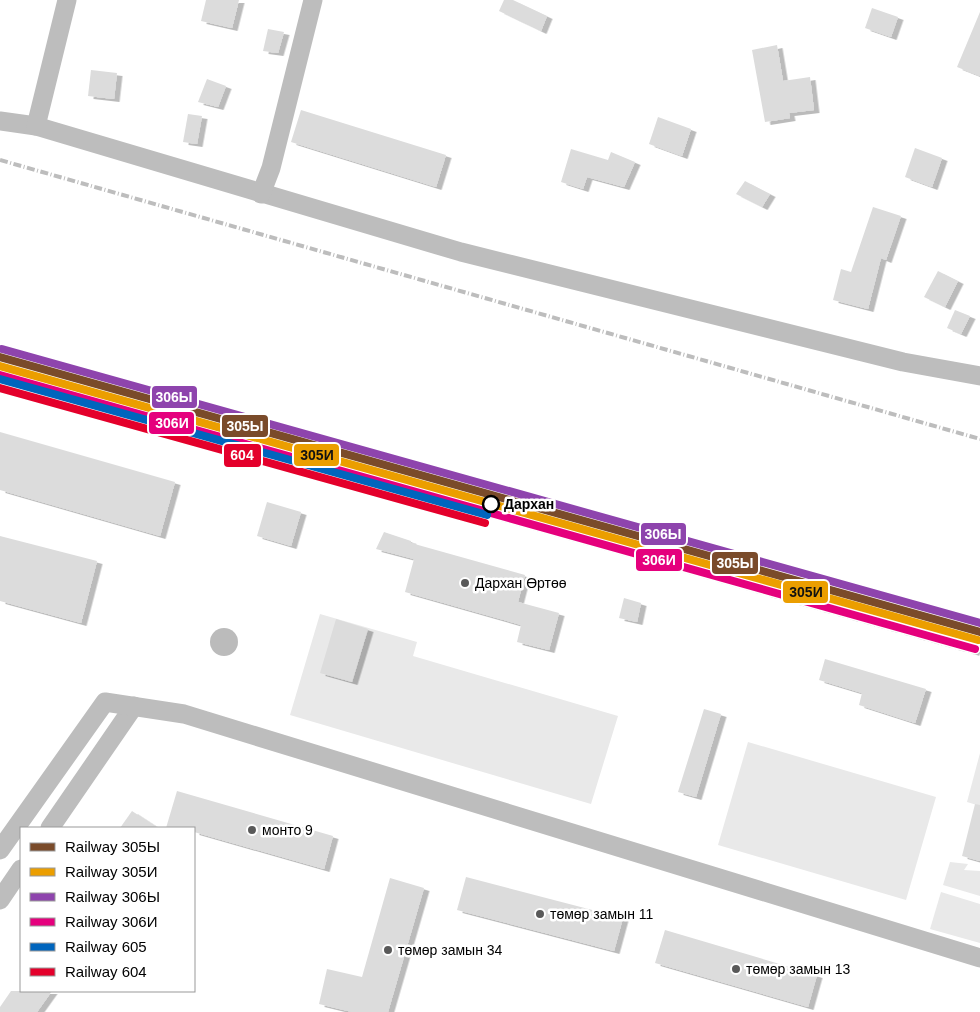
<svg xmlns="http://www.w3.org/2000/svg" width="980" height="1012" font-family="Arial,sans-serif">
<style>
.green{fill:#e9e9e9}
.water{fill:#bbb}
.building{fill:#dcdcdc;filter:url(#shadow)}
.lines{fill:none;stroke-linecap:round;stroke-linejoin:round}
.street{stroke:#bdbdbd;stroke-width:19}
.rail{stroke:#bdbdbd;stroke-width:4;stroke-dasharray:8 2.5 1 2.5;stroke-linecap:butt}
.rail-1-casing{stroke:#fff;stroke-width:11}
.rail-2-casing{stroke:#fff;stroke-width:11}
.rail-3-casing{stroke:#fff;stroke-width:11}
.rail-4-casing{stroke:#fff;stroke-width:11}
.rail-5-casing{stroke:#fff;stroke-width:11}
.rail-6-casing{stroke:#fff;stroke-width:11}
.rail-1{stroke:#7a4b2a;stroke-width:8}
.rail-2{stroke:#eb9e00;stroke-width:8}
.rail-3{stroke:#8e44ad;stroke-width:8}
.rail-4{stroke:#e5007d;stroke-width:8}
.rail-5{stroke:#0065bd;stroke-width:8}
.rail-6{stroke:#e4002b;stroke-width:8}
.stop-dot{fill:#fff;stroke:#000;stroke-width:2.5}
.poi-dot{fill:#595959;stroke:#fff;stroke-width:2}
.labels{text-anchor:middle;stroke-width:5;stroke-linejoin:round;paint-order:stroke}
.stop-label{font-size:14px;font-weight:bold;fill:#000;stroke:#fff;text-anchor:start}
.poi-label{font-size:14px;fill:#000;stroke:#fff;text-anchor:start}
.line-badge{stroke:#fff;stroke-width:2}
.badge-label{font-size:14px;text-anchor:middle;font-weight:bold;fill:#fff}
.pale-badge-label{font-size:14px;text-anchor:middle;font-weight:bold;fill:#111}
</style>
<defs>
<filter id="shadow"><feDropShadow dx="5.5" dy="3" stdDeviation="0" flood-color="#0004"/></filter>
</defs>
<rect width="100%" height="100%" fill="#fff"/>
<!-- green -->
<g class="green">
<path d="M320,614L417,642L413,656L618,716L591,804L290,715Z"/>
<path d="M748,742L936,797L906,900L718,845Z"/>
<path d="M980,753V806L967,802Z"/>
<path d="M950,862L968,864L964,870L980,871V896L943,885Z"/>
<path d="M941,892L980,904V943L930,929Z"/>
</g>
<!-- water -->
<circle class="water" cx="224" cy="642" r="14"/>
<!-- building -->
<g class="building">
<path d="M206,0H239L232,28L201,21Z"/>
<path d="M504,0H513L547,16L541,31L499,11Z"/>
<path d="M872,8L898,17L891,37L865,28Z"/>
<path d="M980,12V76L957,67Z"/>
<path d="M268,29L284,32L278,53L263,51Z"/>
<path d="M777,45L783,81L810,77L814,110L789,113L790,118L765,122L752,50Z"/>
<path d="M91,70L117,73L114,99L88,96Z"/>
<path d="M207,79L226,86L218,107L198,102Z"/>
<path d="M301,110L446,155L436,187L291,142Z"/>
<path d="M188,114L202,116L197,144L183,142Z"/>
<path d="M658,117L691,129L682,156L649,144Z"/>
<path d="M915,148L942,158L932,187L905,177Z"/>
<path d="M571,149L608,160L611,152L635,162L624,187L587,177L583,189L561,182Z"/>
<path d="M745,181L770,194L762,207L736,194Z"/>
<path d="M873,207L901,216L886,260L881,258L868,309L833,300L841,269L851,272Z"/>
<path d="M938,271L958,281L945,307L924,297Z"/>
<path d="M955,310L970,316L961,334L947,328Z"/>
<path d="M0,432L175,482L160,536L0,490Z"/>
<path d="M267,502L301,512L291,546L257,536Z"/>
<path d="M384,532L411,541V543L525,575L518,602L559,613L549,650L517,642L521,625L405,592L414,559L376,549Z"/>
<path d="M0,536L97,561L81,623L0,601Z"/>
<path d="M624,598L641,603L637,622L619,618Z"/>
<path d="M336,619L368,629L352,682L320,673Z"/>
<path d="M825,659L926,689L915,723L859,705L862,693L819,680Z"/>
<path d="M704,709L721,714L696,797L678,792Z"/>
<path d="M177,791L333,836L324,869L194,832V828H166Z"/>
<path d="M975,804L980,805V861L962,856Z"/>
<path d="M132,811L158,828H120Z"/>
<path d="M466,877L623,918L614,951L457,910Z"/>
<path d="M390,878L424,888L388,1012H352L319,1004L327,969L362,977Z"/>
<path d="M665,930L817,975L808,1007L655,963Z"/>
<path d="M11,991H52L37,1012H0V1007Z"/>
</g>
<g class="lines">
<!-- street -->
<g class="street">
<path d="M0,121L36,126L461,252L903,362L980,376"/>
<path d="M36,126L67,0"/>
<path d="M261,194L271,168L313,0"/>
<path d="M50,828L134,706"/>
<path d="M0,850L105,702L184,714L980,958"/>
<path d="M0,900L21,869"/>
</g>
<!-- rail -->
<g class="rail">
<path d="M0,160L980,439"/>
<path d="M487,515L980,654"/>
</g>
<defs>
<path id="rail-1" d="M0,357L980,632"/>
<path id="rail-2" d="M0,366L978,640"/>
<path id="rail-3" d="M2,349L980,623"/>
<path id="rail-4" d="M0,375L975,649"/>
<path id="rail-5" d="M0,379L487,515"/>
<path id="rail-6" d="M0,388L485,523"/>
</defs>
<!-- rail-1 casing -->
<use href="#rail-1" class="rail-1-casing"/>
<!-- rail-2 casing -->
<use href="#rail-2" class="rail-2-casing"/>
<!-- rail-3 casing -->
<use href="#rail-3" class="rail-3-casing"/>
<!-- rail-4 casing -->
<use href="#rail-4" class="rail-4-casing"/>
<!-- rail-5 casing -->
<use href="#rail-5" class="rail-5-casing"/>
<!-- rail-6 casing -->
<use href="#rail-6" class="rail-6-casing"/>
<!-- rail-1 -->
<use href="#rail-1" class="rail-1"/>
<!-- rail-2 -->
<use href="#rail-2" class="rail-2"/>
<!-- rail-3 -->
<use href="#rail-3" class="rail-3"/>
<!-- rail-4 -->
<use href="#rail-4" class="rail-4"/>
<!-- rail-5 -->
<use href="#rail-5" class="rail-5"/>
<!-- rail-6 -->
<use href="#rail-6" class="rail-6"/>
</g>
<!-- markers -->
<circle class="stop-dot" cx="491" cy="504" r="8"/>
<g class="poi-dot">
<circle cx="465" cy="583" r="5"/>
<circle cx="252" cy="830" r="5"/>
<circle cx="540" cy="914" r="5"/>
<circle cx="388" cy="950" r="5"/>
<circle cx="736" cy="969" r="5"/>
</g>
<g class="labels">
<!-- stop labels -->
<g class="stop-label">
<text x="504" y="509">Дархан</text>
</g>
<!-- poi labels -->
<g class="poi-label">
<text x="475" y="588">Дархан Өртөө</text>
<text x="262" y="835">монто 9</text>
<text x="550" y="919">төмөр замын 11</text>
<text x="398" y="955">төмөр замын 34</text>
<text x="746" y="974">төмөр замын 13</text>
</g>
</g>
<g class="line-badge">
<rect x="151" y="385" width="47" height="24" rx="5" fill="#8e44ad"/>
<rect x="148" y="411" width="47" height="24" rx="5" fill="#e5007d"/>
<rect x="221" y="414" width="48" height="24" rx="5" fill="#7a4b2a"/>
<rect x="293" y="443" width="47" height="24" rx="5" fill="#eb9e00"/>
<rect x="223" y="443" width="39" height="25" rx="5" fill="#e4002b"/>
<rect x="640" y="522" width="47" height="24" rx="5" fill="#8e44ad"/>
<rect x="635" y="548" width="48" height="24" rx="5" fill="#e5007d"/>
<rect x="711" y="551" width="48" height="24" rx="5" fill="#7a4b2a"/>
<rect x="782" y="580" width="47" height="24" rx="5" fill="#eb9e00"/>
</g>
<g class="badge-label">
<text x="174" y="402">306Ы</text>
<text x="172" y="428">306И</text>
<text x="245" y="431">305Ы</text>
<text x="242" y="460">604</text>
<text x="663" y="539">306Ы</text>
<text x="659" y="565">306И</text>
<text x="735" y="568">305Ы</text>
</g>
<g class="pale-badge-label">
<text x="317" y="460">305И</text>
<text x="806" y="597">305И</text>
</g>
<!-- legend -->
<rect x="20" y="827" width="175" height="165" fill="#ffffff" stroke="#999999"/>
<rect x="30" y="843" width="25" height="8" fill="#7a4b2a" stroke="#999999"/>
<text x="65" y="852" font-size="15" fill="#000000">Railway 305Ы</text>
<rect x="30" y="868" width="25" height="8" fill="#eb9e00" stroke="#999999"/>
<text x="65" y="877" font-size="15" fill="#000000">Railway 305И</text>
<rect x="30" y="893" width="25" height="8" fill="#8e44ad" stroke="#999999"/>
<text x="65" y="902" font-size="15" fill="#000000">Railway 306Ы</text>
<rect x="30" y="918" width="25" height="8" fill="#e5007d" stroke="#999999"/>
<text x="65" y="927" font-size="15" fill="#000000">Railway 306И</text>
<rect x="30" y="943" width="25" height="8" fill="#0065bd" stroke="#999999"/>
<text x="65" y="952" font-size="15" fill="#000000">Railway 605</text>
<rect x="30" y="968" width="25" height="8" fill="#e4002b" stroke="#999999"/>
<text x="65" y="977" font-size="15" fill="#000000">Railway 604</text>
</svg>
